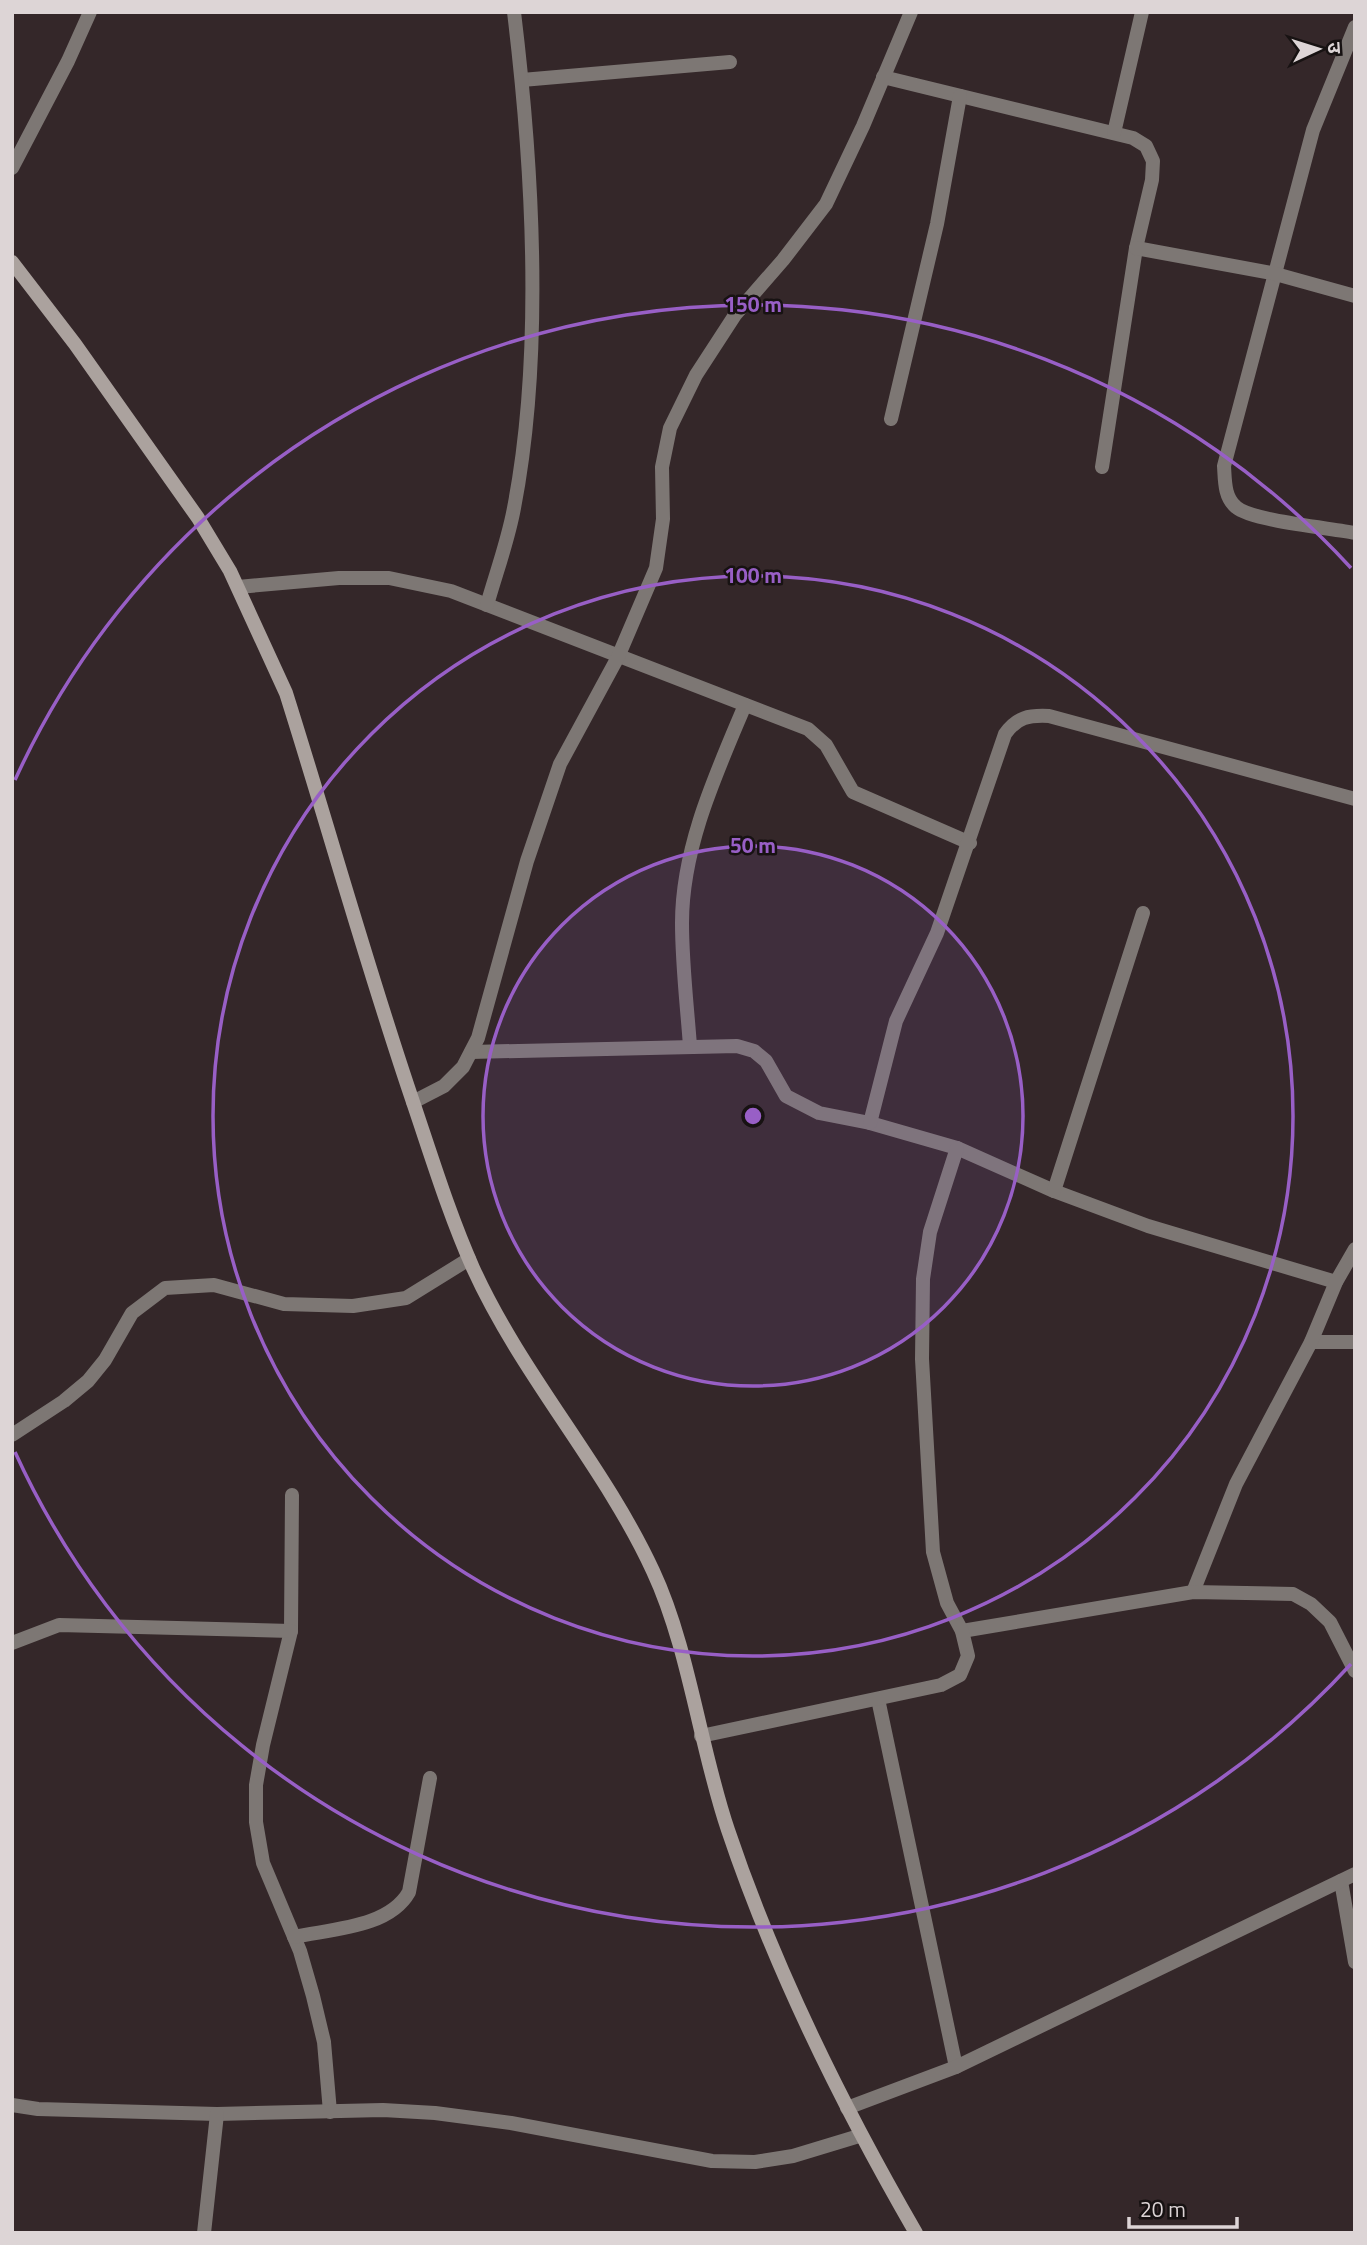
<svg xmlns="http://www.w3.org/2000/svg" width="1367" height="2245" font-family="'Titillium Web','Noto Sans Devanagari',sans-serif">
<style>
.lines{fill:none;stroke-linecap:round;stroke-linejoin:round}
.street{stroke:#7d7774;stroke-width:14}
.secondary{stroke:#aba29e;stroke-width:14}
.ring{fill:none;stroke:#985fc6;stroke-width:3.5}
.centre{fill:#985fc6;stroke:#171212;stroke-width:3.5}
.ring-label{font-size:21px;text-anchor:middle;font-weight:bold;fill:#985fc6;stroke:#171212;stroke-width:5;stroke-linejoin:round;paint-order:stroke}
</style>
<rect width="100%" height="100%" fill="#342729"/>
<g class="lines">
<!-- street -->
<g class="street">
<path d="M1355,27L1313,130L1224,466C1225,480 1224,497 1236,507C1252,521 1330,528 1355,533"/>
<path d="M883,77L1133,138L1146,146L1153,161L1152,180L1136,248L1102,467"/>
<path d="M522,80L730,62"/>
<path d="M1114,133L1142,12"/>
<path d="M12,168L68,61L90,12"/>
<path d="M1136,248L1272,273L1355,296"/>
<path d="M891,419L937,224L960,96"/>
<path d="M238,587L339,578H389L451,591L808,729L826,745L853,792L970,843"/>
<path d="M487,605C496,573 508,541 514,508C544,352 533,169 514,12"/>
<path d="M690,1046C687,1005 682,964 682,923C682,847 716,774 745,705"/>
<path d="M471,1052L737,1046L754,1051L766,1061L786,1096L819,1113L870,1123L957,1148L1054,1191L1148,1226L1336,1282"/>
<path d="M413,1102L444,1086L463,1067L478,1038L527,861L560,764L618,657L656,568L663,519L662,467L670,428L696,375L735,315L783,260L826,204L863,126L911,12"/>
<path d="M870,1123L896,1021L937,933L1005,734C1017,717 1029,715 1049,716L1355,799"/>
<path d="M1054,1191L1143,913"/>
<path d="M1311,1342H1355"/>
<path d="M12,1435L64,1401L88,1381L105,1360L132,1313L165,1288L214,1285L284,1304L353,1306L406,1298L469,1259"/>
<path d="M292,1495L291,1631L263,1745L256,1785V1822L263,1863L300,1951L313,1996L324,2042L330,2112"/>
<path d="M1193,1592L1236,1484L1311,1342L1336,1282L1355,1249"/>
<path d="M962,1631L1193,1592L1293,1594L1311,1604L1330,1622L1355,1671"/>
<path d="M12,1643L59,1625L291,1631"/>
<path d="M878,1699L956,2067"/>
<path d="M701,1736L941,1685L960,1675L968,1656L962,1631L947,1603L933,1552L922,1359L923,1279L930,1232L957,1148"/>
<path d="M1341,1881L1355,1962"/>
<path d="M294,1937C330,1929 389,1928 409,1892L430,1778"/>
<path d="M12,2105L38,2109L217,2114L383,2110L435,2113L511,2123L712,2161L755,2162L793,2156L859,2136"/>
<path d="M847,2108L956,2067L1355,1874"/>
<path d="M204,2233L217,2114"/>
</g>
<!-- secondary -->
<path class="secondary" d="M12,262L75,344L198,518L230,571L286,693C329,829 367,967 413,1102C432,1158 449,1214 473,1268C522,1376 604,1465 653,1571C689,1648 700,1748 728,1830C775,1970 842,2105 916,2233"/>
</g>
<!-- distance rings -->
<circle cx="753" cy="1116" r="270" fill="#985fc6" fill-opacity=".12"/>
<g class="ring">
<circle cx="753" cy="1116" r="270"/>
<circle cx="753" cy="1116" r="540"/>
<path d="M1351 1664A811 811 0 0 1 15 1452M15 780A811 811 0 0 1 1351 568"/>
</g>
<circle cx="753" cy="1116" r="10" class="centre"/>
<g class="ring-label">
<text x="753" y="312">150 m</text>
<text x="753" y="583">100 m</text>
<text x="753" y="853">50 m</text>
</g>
<!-- border -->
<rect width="1367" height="2245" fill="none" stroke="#ddd5d6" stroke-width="28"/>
<!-- north arrow -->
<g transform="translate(1318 49) rotate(86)" stroke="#171212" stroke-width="5" paint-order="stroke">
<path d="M0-5L12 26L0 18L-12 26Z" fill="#ddd5d6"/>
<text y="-10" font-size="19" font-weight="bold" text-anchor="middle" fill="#ddd5d6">उ</text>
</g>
<!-- scale -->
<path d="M1129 2217v10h108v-10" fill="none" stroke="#ddd5d6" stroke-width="3.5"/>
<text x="1140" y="2217" font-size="21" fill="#ddd5d6" stroke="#171212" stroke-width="5" paint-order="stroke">20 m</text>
</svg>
